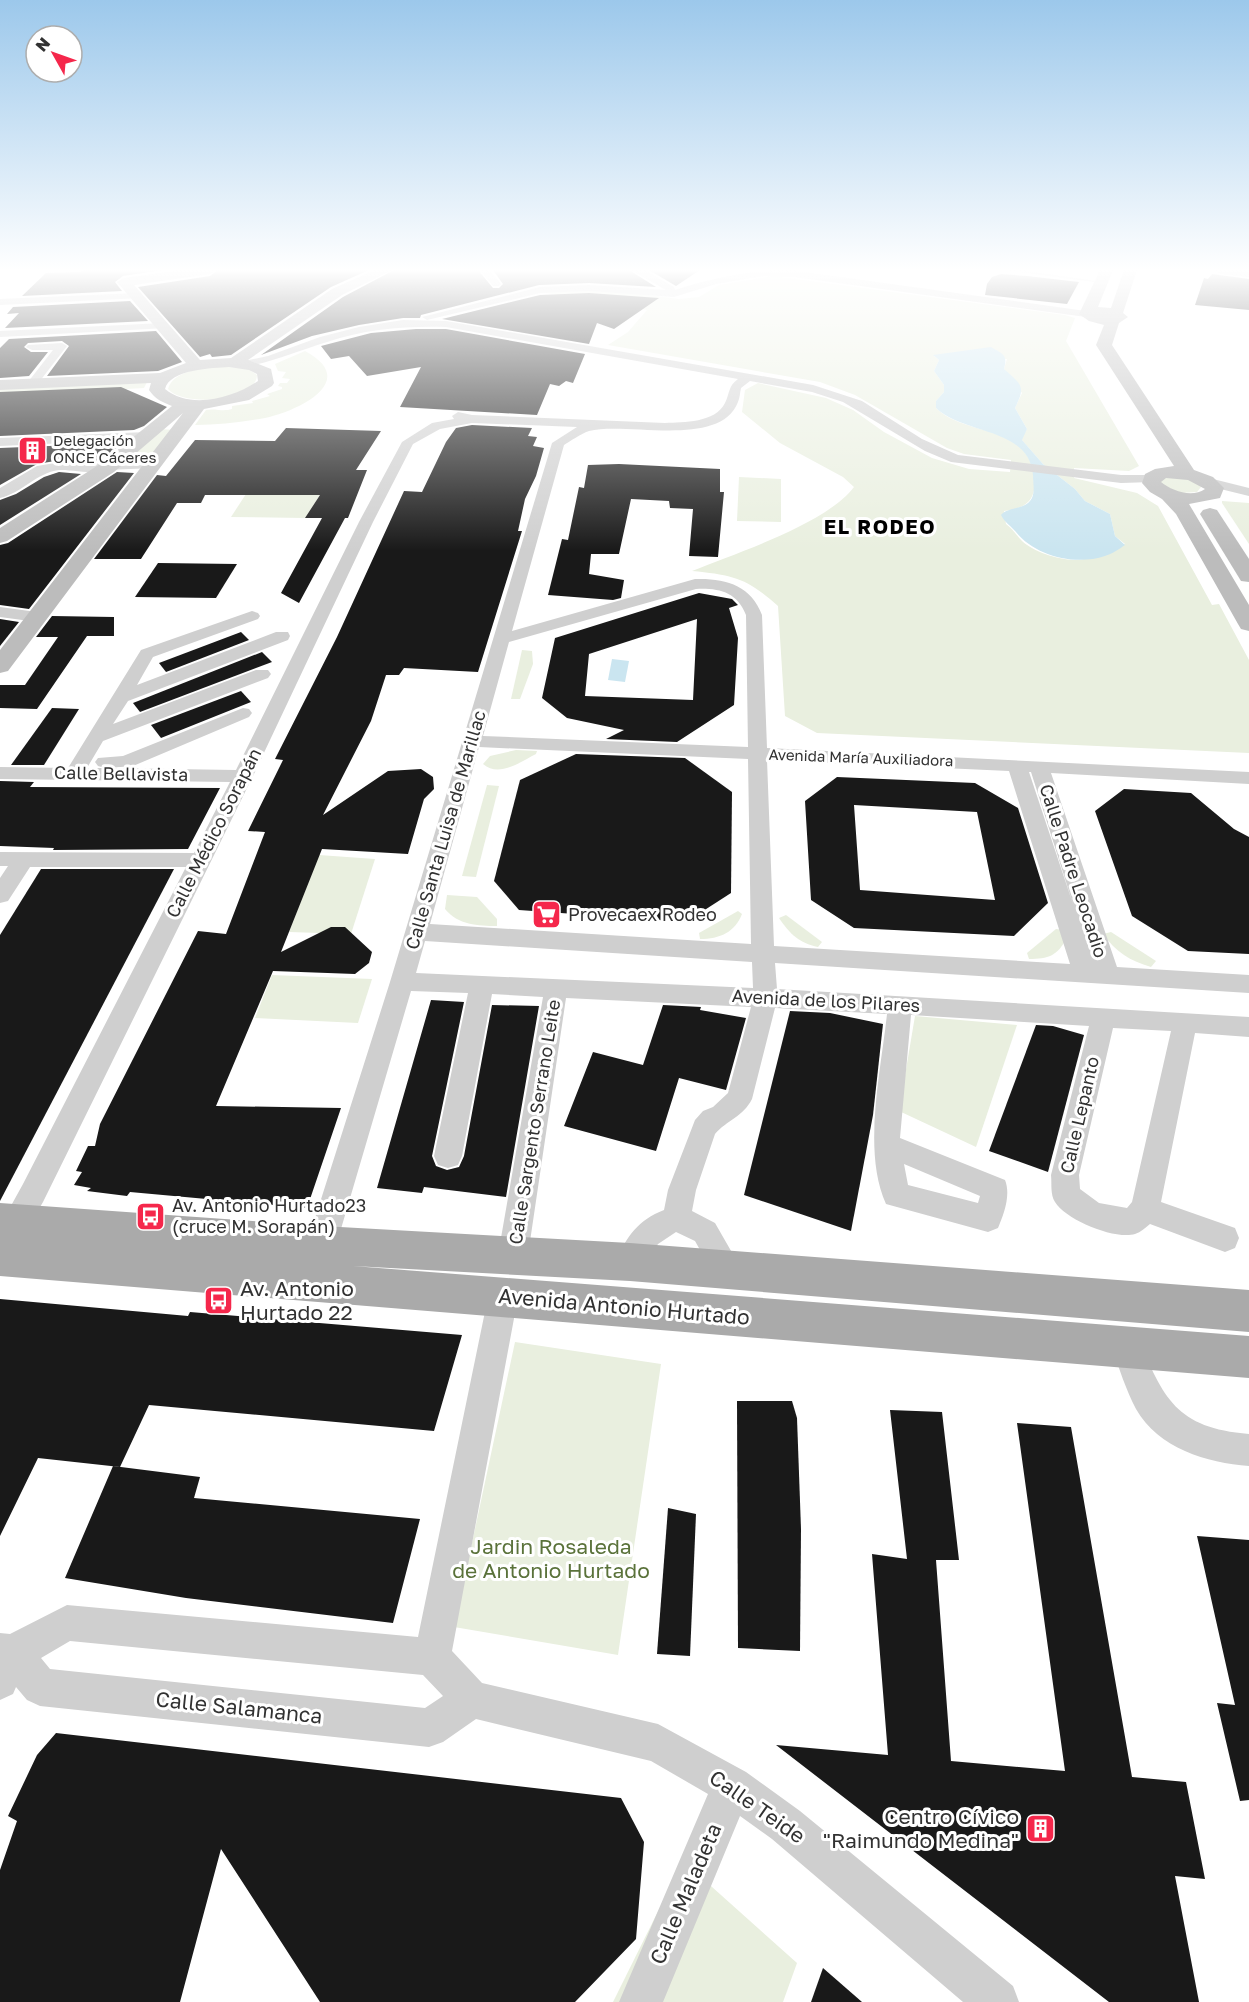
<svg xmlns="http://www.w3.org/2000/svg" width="1249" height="2002" font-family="'Golos Text',sans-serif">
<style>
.green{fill:#e9efdf;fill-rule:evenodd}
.water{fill:#cae5f0}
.building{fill:#191919;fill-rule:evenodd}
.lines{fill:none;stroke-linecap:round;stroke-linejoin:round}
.lane{fill:#cfcfcf;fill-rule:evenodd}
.street{fill:#cfcfcf;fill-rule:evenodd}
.secondary{fill:#bcbcbc;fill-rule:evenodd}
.primary{fill:#aaa;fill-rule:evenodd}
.labels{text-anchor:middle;stroke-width:6;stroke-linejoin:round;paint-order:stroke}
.far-poi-label{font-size:15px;fill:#323232;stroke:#fff;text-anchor:start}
.far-street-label{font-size:15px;fill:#323232;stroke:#fff}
.street-label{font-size:18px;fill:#323232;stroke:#fff}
.poi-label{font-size:18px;fill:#323232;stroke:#fff;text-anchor:start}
.far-district-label{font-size:20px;font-weight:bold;letter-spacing:1.5px;fill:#000;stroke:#fff}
.near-poi-label{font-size:21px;fill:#323232;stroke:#fff;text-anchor:start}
.near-street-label{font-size:21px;fill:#323232;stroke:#fff}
.near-park-label{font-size:21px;fill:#5a723a;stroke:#fff}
</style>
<rect width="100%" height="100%" fill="#fff"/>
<!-- green -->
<g class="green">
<path d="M773,276L1065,315L1075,318L1066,341L1139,466L1129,471L1074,468V478L1137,493L1158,506L1212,605L1219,604L1249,660V753L817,733L785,716L778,606C747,578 733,575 692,571C736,553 826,524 854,487L843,477L780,443L742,412L745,390L758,383L826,398L853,410L884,432L932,458L969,469L1010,472L1011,460L964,454L947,448L855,395L820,382L608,345L628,332L647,310L541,292L579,290L626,292L679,299L699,297L719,285ZM934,356L1007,359L1004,369L1022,393L1015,408L1027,429L1021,439L1043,464L1075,489L1085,501L1110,514L1115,536L1125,544C1112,549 1098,556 1084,559C1066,563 1035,553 1022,541C1016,535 1013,529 1006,524L1004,511C1012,510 1023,508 1029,501C1042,486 1031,453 1016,443C991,427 958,429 936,408V401L944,392V385L934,371L939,360Z"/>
<path d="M305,351C361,381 298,411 265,418C242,422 218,425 195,425L206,410C216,408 222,412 232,409V406L253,403L252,401L270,396L267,394L282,389V387L278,386L280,383H287L290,379L282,378L286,372L278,371L275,364Z"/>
<path d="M220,366L248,369L257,375C256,402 183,407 168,389C173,370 205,368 220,366Z"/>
<path d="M147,382L144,388L0,396V388Z"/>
<path d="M159,429L176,430C155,452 152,464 119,460Z"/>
<path d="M739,477L781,479V522L737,521Z"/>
<path d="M1165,477H1183L1199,484L1201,487L1197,492L1180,493L1161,484V479Z"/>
<path d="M246,494L320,495L305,518L231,517Z"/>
<path d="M1222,501L1249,503V544L1222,503Z"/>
<path d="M522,650L532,651L533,664L520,699H511Z"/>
<path d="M516,750L537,751L536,754C520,762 499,778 483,764L490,756Z"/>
<path d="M487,785L499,786L476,877L462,876Z"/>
<path d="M319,855L375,859L351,934L289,932Z"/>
<path d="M447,895L477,897L497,919V926C478,926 458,925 445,909Z"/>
<path d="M738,911L742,914C735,932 720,939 700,939L699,933Z"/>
<path d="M786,915L822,942L818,947C799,943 790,934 779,918Z"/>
<path d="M1056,929L1065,930L1067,937C1058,956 1048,959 1029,959L1027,953Z"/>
<path d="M1111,932L1156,961L1151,967C1130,961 1116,952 1103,934Z"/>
<path d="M272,975L372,979L358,1023L255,1018Z"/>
<path d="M915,1016L1017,1025L976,1147L899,1111Z"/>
<path d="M515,1342L661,1364L618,1655L454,1627Z"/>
<path d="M683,1861L797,1963L783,2002H613Z"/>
</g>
<!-- water -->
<g class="water">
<path d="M991,347C1003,354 1008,355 1004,369C1022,385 1026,386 1015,408L1027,429L1022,440L1043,464L1075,489L1085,501L1110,514L1115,536L1125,545C1119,549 1112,554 1105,556C1075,566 1035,556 1016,532C1011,526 1005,523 1001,515C1008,506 1025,511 1032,498C1035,491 1033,483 1033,475C1029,427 964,435 936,408V401L944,392V385L934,371L939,360L933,355Z"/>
<path d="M612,659L629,661L625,682L608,680Z"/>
</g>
<!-- building -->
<g class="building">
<path d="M85,270H162L123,276L115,282L122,291L22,296L46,273L80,272Z"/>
<path d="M218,270H369L331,287L231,355L212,357L210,354L200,357L138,287L210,276Z"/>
<path d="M394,270H478L493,288H499L503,284L493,270H629L656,287L589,283L539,285L421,315L420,318H403L359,325L312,336L261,355L343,297Z"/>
<path d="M649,270H700L676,286Z"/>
<path d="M1001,274L1027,276L1079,282L1067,304L985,295L987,284L992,277Z"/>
<path d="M1212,274L1249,279V310L1195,305L1204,278L1208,279Z"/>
<path d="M589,293L659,298L614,329L597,323L589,344L442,319L540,295Z"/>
<path d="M130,301L148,321L5,328L19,313L7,314L13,307Z"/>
<path d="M416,329H446L585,354L573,383L566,381L559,386L550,384L537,415L400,407L421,367L367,376L349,356L331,359L321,346L371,333Z"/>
<path d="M156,331L182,362L158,371L47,376L69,346L62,341L28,343L24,347L31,352H48L29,376L0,378V348L9,339Z"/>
<path d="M121,387L167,407L144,426L134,430L0,436V392Z"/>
<path d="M472,425L532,428L528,436L537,437L533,446L544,448L536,476L525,499L518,531H522L478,672L404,668L399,675H386L371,721L323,815L388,771L421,769L433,777L434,789L424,799L408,854L322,849L281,952L331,927H345L372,952L369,963L355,974L273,971L216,1106L341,1108L307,1208L130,1192L127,1196L87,1191L91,1188L74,1185L82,1172L76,1171L88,1146H95L100,1124L198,931L226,934L265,832L248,831L283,760L275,759L337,637L404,491L422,492L446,442L456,428Z"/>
<path d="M286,428L381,431L356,470H367L348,518H345L299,603L281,593L322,518H305L320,495H205L201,503H177L141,559H94L157,475L166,476L195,440L275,441Z"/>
<path d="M123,443L99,461L61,460L37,464L0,485V448Z"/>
<path d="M619,464L720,469V492H724L718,557L689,556L693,509L670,508L669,501L631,499L619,554H591L589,574L624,580L621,598L613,600L548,595L562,539L568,540L579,487L584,488L588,465Z"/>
<path d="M59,472L81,474L0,525V500L16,494L44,477Z"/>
<path d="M117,472L134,473L29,609L0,605V545L8,543Z"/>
<path d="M158,563L237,564L216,598L135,597Z"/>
<path d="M699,593L732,599L738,605L729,608L738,638L734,705L677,742L606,739L624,730L567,718L542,698L555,638ZM697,619L693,700L585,696L589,654Z"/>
<path d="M52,616L114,617V636H87L37,709L0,708V685H25L58,637H36Z"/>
<path d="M0,619L19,622L0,646Z"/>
<path d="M241,632L249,640L166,672L159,663Z"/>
<path d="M262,652L272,662L140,712L133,703Z"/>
<path d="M241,691L251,702L161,738L151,725Z"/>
<path d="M52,708L79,709L44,765H11Z"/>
<path d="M576,754L685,758L732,792L731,893L686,922L519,910L494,881L520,780Z"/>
<path d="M837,777L975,783L1018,808L1048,903L1014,936L854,928L811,900L805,801ZM854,805L977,812L995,900L860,890Z"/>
<path d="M0,781L34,782L30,787L220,788L188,849L53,850L54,848L0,846Z"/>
<path d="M1124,789L1191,793L1234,829L1249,837V954L1188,951L1132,916L1095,811Z"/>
<path d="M41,869H174L0,1201V935Z"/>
<path d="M431,1000L464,1002L432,1156L436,1166L447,1170L459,1167L464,1156L492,1005L539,1006L506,1197L424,1187L422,1193L377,1188Z"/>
<path d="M663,1005L701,1007L700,1010L746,1018L726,1090L679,1078L656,1151L564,1126L593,1052L643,1065Z"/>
<path d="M790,1011L830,1013L883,1024L873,1115L851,1231L744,1195Z"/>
<path d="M1036,1025L1053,1026L1084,1035L1048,1172L989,1151Z"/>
<path d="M0,1299L188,1316L190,1312L462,1335L434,1431L149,1405L120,1467L38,1458L0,1536Z"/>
<path d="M737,1401H792L797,1418L801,1529L800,1651L738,1648Z"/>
<path d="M890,1410L942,1412L959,1560H936L951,1761L1065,1771L1017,1423L1071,1427L1132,1777L1186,1782L1205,1879L1175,1876L1199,2002H1109L776,1745L888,1755L872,1554L907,1559Z"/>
<path d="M113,1466L200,1477L194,1498L420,1519L393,1623L186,1598L65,1578Z"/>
<path d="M668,1508L696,1514L690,1656L657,1654Z"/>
<path d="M1197,1536L1249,1540V1800L1240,1801L1217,1703L1235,1705Z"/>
<path d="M56,1733L621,1798L644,1842L636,1939L575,2002H320L221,1849L180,2002H0V1870L17,1821L8,1816L37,1755Z"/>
<path d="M823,1968L862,2002H811Z"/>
</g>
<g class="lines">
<!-- lane -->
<g class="lane">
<path d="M1003,270H1019L1104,282L1102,283Z"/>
<path d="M152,465L155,467L154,468L107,470L104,468L107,466Z"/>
</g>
<!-- street -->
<g class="street">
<path d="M480,270H490L501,284L499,286H493Z"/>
<path d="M631,270H644L674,287L675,290C713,278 750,270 790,270L1086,311L1091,314L1086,317L795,277L763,276L716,284L674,297L589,291L540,293L427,320L422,317L540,287L589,285L666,290Z"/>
<path d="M137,293L141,294V298L0,305V299Z"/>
<path d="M403,320L446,321L813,385L862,401L922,439L958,455L1121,475H1157L1159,478L1157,481L1152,482L1121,483L951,462L925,451L843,402L812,392L750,381L741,388C740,392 740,397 738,402C720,449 626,421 589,431C580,434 571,441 564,445L512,631L695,579C725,578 751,585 762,615L767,748L1249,772V784L1051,773L1117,967L1249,975V993L775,963L777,989L1249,1017V1037L1195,1033L1161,1202L1235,1228L1239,1238L1235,1248L1225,1252L1150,1224C1145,1228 1141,1232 1135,1234C1115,1240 1066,1220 1055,1202C1050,1194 1052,1184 1051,1175L1089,1026L911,1015L900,1138L1005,1180C1011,1195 1004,1214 998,1228L988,1232L886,1204C862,1151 881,1071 887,1014L775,1008L752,1099C743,1117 727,1120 715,1134L696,1190L692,1211L715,1223L742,1270L737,1280L727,1284L717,1280L695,1241L676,1232L658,1244L640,1272L630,1276L620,1272L615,1262C627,1236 638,1220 664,1210L668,1190L695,1120L703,1111L713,1107L728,1093L751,1007L566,998L528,1255L523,1265L513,1269L503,1265L498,1255L543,997L492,994L462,1156L458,1165L448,1168L438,1165L434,1156L468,993L411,991L333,1256L328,1266L318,1270L308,1266L303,1256L390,982L552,443L577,427L472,423L440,429L413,444L373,522L253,776L43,1202L26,1231L16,1235L6,1231L2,1222L23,1184L186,867H30L8,901L0,903V878L8,866H0V852L194,853L230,782L0,779V767L68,768L141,650L252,611L258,613L260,616L258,619L153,657L137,685L276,632H288L290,636L288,640L128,701L113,724L256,670H268L271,674L268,678L103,741L87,768H105L98,766L95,762L98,758L123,756L243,708L249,709L252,713L249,717L133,766L108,768L236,770L359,522L402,442L432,423L454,419L452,416L458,412L472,415L665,423C684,422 715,423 725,403C730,393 728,386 738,379L446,327C405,326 366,329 327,342C297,351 274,362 243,367L237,364L239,362L268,356L320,337L359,327ZM696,589C719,588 737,592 746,615L748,747L483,736L509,642ZM479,747L748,759L751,944L430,924ZM767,760L1009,771L1070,964L774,946ZM1029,772H1031L1074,907ZM425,941L752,962L753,988L416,973ZM1113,1028L1171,1031L1132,1202L1127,1208L1099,1203L1080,1189L1079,1175ZM904,1164L980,1196L978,1203L908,1185Z"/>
<path d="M163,323L168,326L167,328L0,337V331Z"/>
<path d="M62,343L67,346L36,386H28V382L53,350H32L26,347L28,345Z"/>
<path d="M147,432L152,433L153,436L152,439L0,446V438Z"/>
<path d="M61,462L107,464L114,468C105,477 72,469 59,470C36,473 22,493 0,498V488L37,466Z"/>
<path d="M1209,478L1249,488V496L1204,485L1202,482Z"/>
<path d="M0,607L37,612L45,617L37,622L0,617Z"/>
<path d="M503,1282L514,1287L518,1297L452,1651L482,1683L658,1724L746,1772L800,1811L1013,1986L1019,2002H963L772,1839L740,1816L663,2002H619L708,1794L651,1761L476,1719L443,1742L429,1747L40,1706L27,1700L16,1687L13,1694L0,1700V1633L10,1634L67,1605L418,1637L488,1297L492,1287ZM70,1641L423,1675L443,1696L425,1708L50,1669L41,1658Z"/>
<path d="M1127,1333L1138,1337C1163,1398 1176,1428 1249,1434V1466C1207,1463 1158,1448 1136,1409C1126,1390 1119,1368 1112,1348L1116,1337Z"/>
</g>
<!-- secondary -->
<g class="secondary">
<path d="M180,270H216L210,274L134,285L200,360L231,358L332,289L375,270H392L342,295L248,360L271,369L274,383L272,386L249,400L204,409L8,671L0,673V650L183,413L114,472L7,541L0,543V528L100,464L172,406C162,402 155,399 149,390L151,383L0,390V380L160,373L186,363L117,282L124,278ZM229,367L249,370L257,374L258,381C234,398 190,410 165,389C170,369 213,368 229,367Z"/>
<path d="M1100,270H1113L1098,307L1111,308L1124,270H1137L1123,313L1128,317L1119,323L1112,345L1194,470L1213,477L1224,488L1220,498L1189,504L1249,605V631L1241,629L1238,624L1176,514L1162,499L1150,492L1142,483L1145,474L1155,469L1174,466L1096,345L1104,325L1089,321L1079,314ZM1166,478L1188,480L1205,489C1192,498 1172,491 1161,482Z"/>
<path d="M1215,270H1249V277L1221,274Z"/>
<path d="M1210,508L1217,510L1249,559V582L1241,581L1200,514L1203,510Z"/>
</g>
<!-- primary -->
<path class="primary" d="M0,1203L322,1226L630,1243L1249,1290V1332L630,1281L353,1266L1249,1336V1378L0,1276Z"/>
</g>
<!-- sky -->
<linearGradient id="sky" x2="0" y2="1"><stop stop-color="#9cc8eb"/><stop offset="0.49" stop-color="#fff"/><stop offset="1" stop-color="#fff" stop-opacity="0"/></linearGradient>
<rect width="1249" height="551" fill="url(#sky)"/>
<!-- icons -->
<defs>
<symbol id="building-square" viewBox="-11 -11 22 22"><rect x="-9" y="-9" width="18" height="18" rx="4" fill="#f5274b" stroke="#fff"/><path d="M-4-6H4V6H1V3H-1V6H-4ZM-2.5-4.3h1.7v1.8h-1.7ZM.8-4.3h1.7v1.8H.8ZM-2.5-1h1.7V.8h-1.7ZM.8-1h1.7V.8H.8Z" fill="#fff"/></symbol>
<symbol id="supermarket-square" viewBox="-11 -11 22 22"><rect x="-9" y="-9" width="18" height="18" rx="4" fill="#f5274b" stroke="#fff"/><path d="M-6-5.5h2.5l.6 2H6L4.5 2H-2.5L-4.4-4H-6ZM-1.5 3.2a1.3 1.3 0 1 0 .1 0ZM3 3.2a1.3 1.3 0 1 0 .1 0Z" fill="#fff"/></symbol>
<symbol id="bus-square" viewBox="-11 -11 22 22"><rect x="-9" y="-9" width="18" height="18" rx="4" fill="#f5274b" stroke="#fff"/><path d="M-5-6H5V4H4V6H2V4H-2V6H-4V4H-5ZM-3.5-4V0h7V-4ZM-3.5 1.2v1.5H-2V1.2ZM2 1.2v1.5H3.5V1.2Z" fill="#fff"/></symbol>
</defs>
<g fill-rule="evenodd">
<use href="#building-square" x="16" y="434" width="33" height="33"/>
<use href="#supermarket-square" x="530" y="898" width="33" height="33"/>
<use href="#bus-square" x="134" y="1200" width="33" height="33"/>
<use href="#bus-square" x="202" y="1284" width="33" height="33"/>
<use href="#building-square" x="1024" y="1812" width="33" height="33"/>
</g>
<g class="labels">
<!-- far-poi labels -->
<g class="far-poi-label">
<text x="53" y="446">Delegación<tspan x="53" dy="17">ONCE Cáceres</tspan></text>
</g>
<!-- far-street labels -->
<g class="far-street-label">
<text transform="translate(861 758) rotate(2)" y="5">Avenida María Auxiliadora</text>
</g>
<!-- street labels -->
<g class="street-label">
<text transform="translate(121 774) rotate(1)" y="6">Calle Bellavista</text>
<text transform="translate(446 830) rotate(-74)" y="6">Calle Santa Luisa de Marillac</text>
<text transform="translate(214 833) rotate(-63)" y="6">Calle Médico Sorapán</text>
<text transform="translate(1073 871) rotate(72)" y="6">Calle Padre Leocadio</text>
<text transform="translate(826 1001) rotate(3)" y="6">Avenida de los Pilares</text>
<text transform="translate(1080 1115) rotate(-77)" y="6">Calle Lepanto</text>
<text transform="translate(535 1122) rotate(-81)" y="6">Calle Sargento Serrano Leite</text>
</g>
<!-- poi labels -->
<g class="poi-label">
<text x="568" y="921">Provecaex Rodeo</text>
<text x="172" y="1212">Av. Antonio Hurtado23<tspan x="172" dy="21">(cruce M. Sorapán)</tspan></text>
</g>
<!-- far-district labels -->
<g class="far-district-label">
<text x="880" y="534">EL RODEO</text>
</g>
<!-- near-poi labels -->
<g class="near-poi-label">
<text x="240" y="1296">Av. Antonio<tspan x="240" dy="24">Hurtado 22</tspan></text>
<text x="1019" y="1824" text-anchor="end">Centro Cívico<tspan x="1019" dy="24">"Raimundo Medina"</tspan></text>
</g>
<!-- near-street labels -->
<g class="near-street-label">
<text transform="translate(624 1307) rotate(5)" y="7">Avenida Antonio Hurtado</text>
<text transform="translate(239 1708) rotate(6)" y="7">Calle Salamanca</text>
<text transform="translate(757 1807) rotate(35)" y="7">Calle Teide</text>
<text transform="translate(686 1894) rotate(-67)" y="7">Calle Maladeta</text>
</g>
<!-- near-park labels -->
<g class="near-park-label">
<text x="551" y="1554">Jardin Rosaleda<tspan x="551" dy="24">de Antonio Hurtado</tspan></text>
</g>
</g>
<!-- north arrow -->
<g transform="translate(54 54) rotate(310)"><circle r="28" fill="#ffffff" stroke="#adadad" stroke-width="1.5"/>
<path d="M0-4.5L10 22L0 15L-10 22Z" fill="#f5274b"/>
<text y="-9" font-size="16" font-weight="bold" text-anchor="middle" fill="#323232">N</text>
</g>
</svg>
